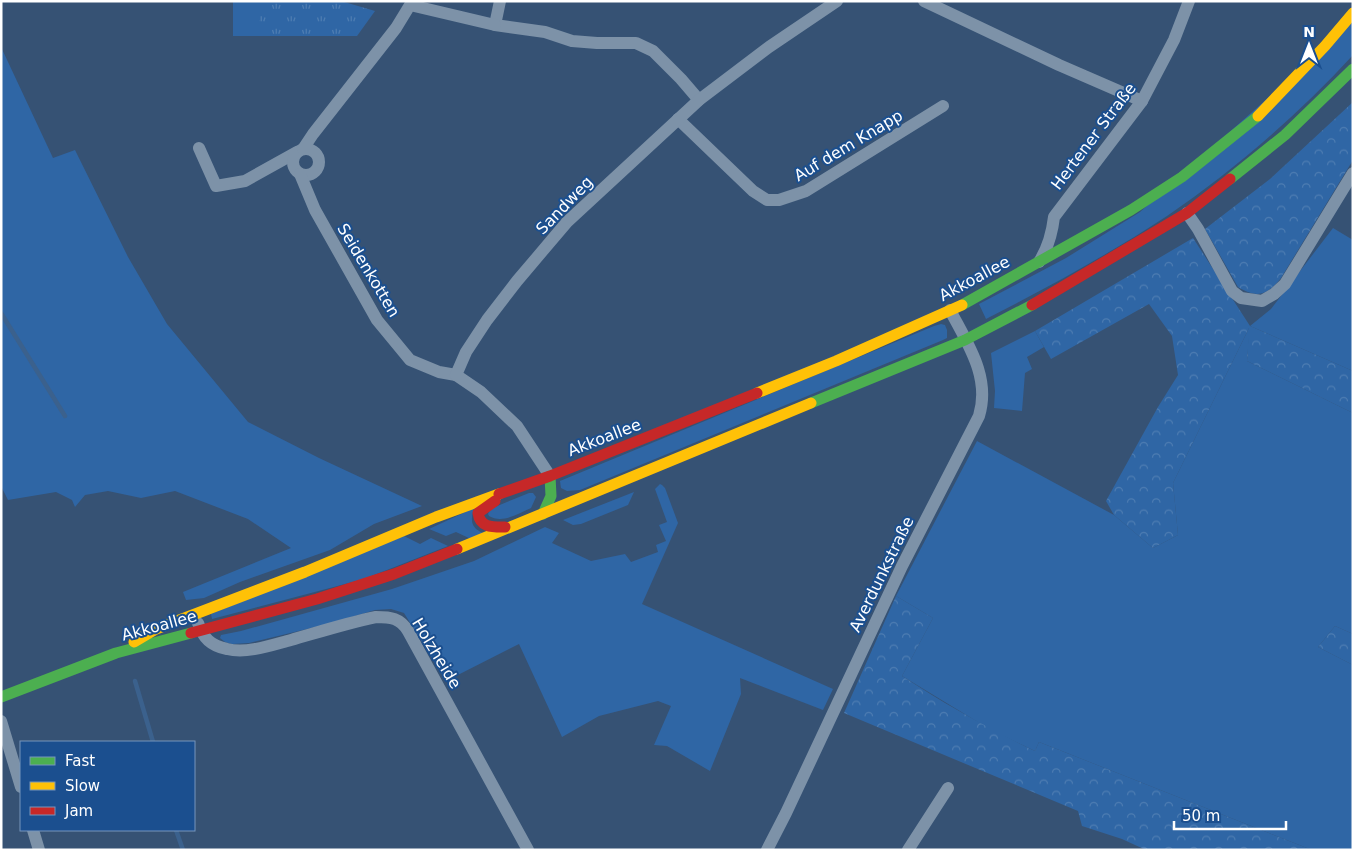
<svg xmlns="http://www.w3.org/2000/svg" width="1354" height="851" font-family="'DejaVu Sans',sans-serif">
<style>
.green{fill:#2f66a5}
.forest{fill:url(#forest-crowns)}
.park{fill:url(#park-tufts)}
.lines{fill:none;stroke-linecap:round;stroke-linejoin:round}
.stream{stroke:#3b618d;stroke-width:4.5}
.street{stroke:#7d92a8;stroke-width:12}
.fast{stroke:#4caf50;stroke-width:11}
.slow{stroke:#ffc107;stroke-width:11}
.jam{stroke:#c62828;stroke-width:11}
.labels{text-anchor:middle;stroke-width:4;stroke-linejoin:round;paint-order:stroke}
.street-label{font-size:16px;fill:#fff;stroke:#1b4f8f}
</style>
<defs>
<pattern id="forest-crowns" width="20" height="18" patternUnits="userSpaceOnUse" patternTransform="scale(1.25)"><rect width="20" height="18" fill="#2f66a5"/><path d="M2 6a3 3 0 1 1 6 0M12 15a3 3 0 1 1 6 0" fill="none" stroke="#4e7db2"/></pattern>
<pattern id="park-tufts" width="24" height="20" patternUnits="userSpaceOnUse" patternTransform="scale(1.25)"><rect width="24" height="20" fill="#2f66a5"/><path d="M3 7l-1-3M5 7V3M7 7l1-3M15 17l-1-3M17 17v-4M19 17l1-3" fill="none" stroke="#4e7db2"/></pattern>
</defs>
<rect width="100%" height="100%" fill="#365274"/>
<!-- green -->
<g class="green">
<rect x="233" y="1" width="26" height="35"/>
<path d="M1353,22V55C1298,115 1234,170 1167,216C1109,254 1047,288 986,319L979,304L1066,258L1140,212Z"/>
<path d="M1,47L53,158L75,150L128,257L167,324L248,422L319,458L422,506L374,524L330,550L240,582L204,598L186,600L183,592L291,548L248,519L175,491L141,498L108,491L85,495L75,507L72,500L56,492L8,500L1,486Z"/>
<path d="M1333,228L1353,240V371L1250,326L1247,361L1353,413V634L1335,626L1318,647L1353,665V850H1312L1039,742L1035,751L991,730L902,676L933,618L896,596L977,441L1114,515L1153,548L1178,535L1173,483L1250,326L1271,309Z"/>
<path d="M941,324L945,325L947,330V338L943,340L580,490L567,491L561,488L560,481L934,326Z"/>
<path d="M1035,331L1044,347L1027,357L1032,369L1025,373L1022,411L994,408L995,391L991,353Z"/>
<path d="M660,484L662,485L665,488L678,523L642,604L833,689L823,710L740,678L741,694L710,771L667,746L654,745L671,706L658,701L599,716L562,737L519,644L446,681L404,613L391,609L375,610L332,623L249,643L232,644L225,642L220,638L221,635L241,631L392,589L474,561L545,527L559,533L552,543L591,561L625,554L631,562L658,552L656,545L666,541L659,525L667,522L655,489Z"/>
<path d="M634,492L628,505L581,524L573,525L563,520Z"/>
<path d="M529,493H533L536,497L531,508C518,514 502,524 489,516L488,514L490,509Z"/>
<path d="M474,508C470,522 471,528 485,534L471,539L456,532L446,536L429,529Z"/>
<path d="M404,536L420,544L431,538L448,546L364,579L212,619L211,614Z"/>
</g>
<!-- forest -->
<g class="forest">
<path d="M1353,102V160L1281,278C1267,295 1258,299 1238,287L1205,229L1270,179Z"/>
<path d="M1193,238L1250,326L1353,371V413L1247,361L1249,328L1173,483L1178,535L1153,548L1114,515L1106,501L1158,407L1178,375L1172,336L1149,304L1051,359L1035,331Z"/>
<path d="M896,596L933,618L902,676C945,704 989,729 1035,751L1039,742L1312,850H1146L1122,839L1082,826L1078,811L844,713Z"/>
<path d="M1335,626L1353,634V665L1318,647Z"/>
</g>
<!-- park -->
<path class="park" d="M259,1H341L375,11L357,36H259Z"/>
<g class="lines">
<!-- stream -->
<g class="stream">
<path d="M1,313L65,416"/>
<path d="M135,681L153,742"/>
<path d="M176,830L183,850"/>
</g>
<!-- street -->
<g class="street">
<path d="M500,1L495,25L545,32L572,41L597,43H636L653,51L681,79L699,100"/>
<path d="M924,1L1059,65L1142,101"/>
<path d="M678,119L753,191L767,200H779L806,191L943,106"/>
<path d="M199,148L216,186L245,181L297,152"/>
<circle cx="306" cy="162" r="13"/>
<path d="M303,149L313,134L396,28L410,5L495,25"/>
<path d="M300,174L315,210L377,320L410,360L439,372L456,375"/>
<path d="M1187,213L1198,229L1232,291L1241,298L1262,301L1274,294L1285,284L1353,173"/>
<path d="M1039,262C1048,248 1052,234 1054,217L1142,101L1174,40L1189,1"/>
<path d="M550,476L517,426L481,392L456,375L466,352L487,320L517,281L567,222L699,100L769,47L837,1"/>
<path d="M198,623C203,638 211,646 227,649C247,654 272,645 291,640C319,632 347,623 376,617C391,617 400,618 408,631L528,850"/>
<path d="M1,721L21,787"/>
<path d="M33,830L39,850"/>
<path d="M767,850L786,813L902,566L979,416C991,377 967,343 950,310"/>
<path d="M908,850L948,788"/>
</g>
<!-- fast -->
<g class="fast">
<path d="M1230,179L1285,135L1353,69"/>
<path d="M962,305L1131,210L1182,177L1258,116"/>
<path d="M811,403L965,340L1032,305"/>
<path d="M543,514L551,496L550,476"/>
<path d="M1,697L116,653L191,633"/>
</g>
<!-- slow -->
<g class="slow">
<path d="M1258,116L1325,46L1353,13"/>
<path d="M757,393L836,361L962,305"/>
<path d="M457,549L811,403"/>
<path d="M134,642L156,629L305,572L436,517L499,494"/>
</g>
<!-- jam -->
<g class="jam">
<path d="M1032,305L1187,213L1230,179"/>
<path d="M499,494L550,476L757,393"/>
<path d="M495,501L478,513C480,528 493,527 505,527"/>
<path d="M191,633L317,599L394,574L457,549"/>
</g>
</g>
<g class="labels">
<!-- street labels -->
<g class="street-label">
<text transform="translate(1093 136) rotate(-53)" y="6">Hertener Straße</text>
<text transform="translate(848 145) rotate(-31)" y="6">Auf dem Knapp</text>
<text transform="translate(564 205) rotate(-46)" y="6">Sandweg</text>
<text transform="translate(369 270) rotate(59)" y="6">Seidenkotten</text>
<text transform="translate(974 278) rotate(-28)" y="6">Akkoallee</text>
<text transform="translate(604 437) rotate(-21)" y="6">Akkoallee</text>
<text transform="translate(881 574) rotate(-64)" y="6">Averdunkstraße</text>
<text transform="translate(159 625) rotate(-15)" y="6">Akkoallee</text>
<text transform="translate(437 653) rotate(59)" y="6">Holzheide</text>
</g>
</g>
<!-- border -->
<rect width="1354" height="851" fill="none" stroke="#ffffff" stroke-width="5"/>
<!-- legend -->
<rect x="20" y="741" width="175" height="90" fill="#1b4f8f" stroke="#7695bc"/>
<rect x="30" y="757" width="25" height="8" fill="#4caf50" stroke="#7695bc"/>
<text x="65" y="766" font-size="15" fill="#ffffff">Fast</text>
<rect x="30" y="782" width="25" height="8" fill="#ffc107" stroke="#7695bc"/>
<text x="65" y="791" font-size="15" fill="#ffffff">Slow</text>
<rect x="30" y="807" width="25" height="8" fill="#c62828" stroke="#7695bc"/>
<text x="65" y="816" font-size="15" fill="#ffffff">Jam</text>
<!-- north arrow -->
<g transform="translate(1309 45)" stroke="#1b4f8f" stroke-width="4" paint-order="stroke">
<path d="M0-4L9 19L0 12L-9 19Z" fill="#ffffff"/>
<text y="-8" font-size="14" font-weight="bold" text-anchor="middle" fill="#ffffff">N</text>
</g>
<!-- scale -->
<path d="M1174 821v8h112v-8" fill="none" stroke="#ffffff" stroke-width="2.5"/>
<text x="1182" y="821" font-size="15" fill="#ffffff" stroke="#1b4f8f" stroke-width="4" paint-order="stroke">50 m</text>
</svg>
